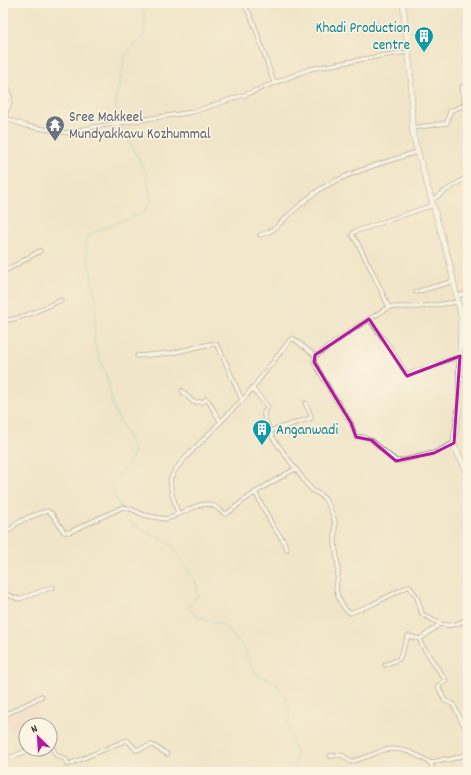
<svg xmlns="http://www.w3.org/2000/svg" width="471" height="775" font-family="Dekko,sans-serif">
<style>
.built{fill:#f7d1c7}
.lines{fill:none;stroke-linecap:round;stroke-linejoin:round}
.stream{stroke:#55bed1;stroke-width:1}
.minor-casing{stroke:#706c62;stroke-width:5}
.secondary-casing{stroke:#706c62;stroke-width:6}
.minor{stroke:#fff;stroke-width:3.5}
.secondary{stroke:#fff;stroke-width:5}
.marked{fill:none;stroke:#b5179e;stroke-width:3;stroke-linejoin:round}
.labels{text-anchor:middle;stroke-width:3;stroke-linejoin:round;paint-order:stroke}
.culture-label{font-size:15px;fill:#0d838f;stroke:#fcf5e5;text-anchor:end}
.worship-label{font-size:15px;fill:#5b616d;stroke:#fcf5e5;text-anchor:start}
</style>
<rect width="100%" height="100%" fill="#fcf5e5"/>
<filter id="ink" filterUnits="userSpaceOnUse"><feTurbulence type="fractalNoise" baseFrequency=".025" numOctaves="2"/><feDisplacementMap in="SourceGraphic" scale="8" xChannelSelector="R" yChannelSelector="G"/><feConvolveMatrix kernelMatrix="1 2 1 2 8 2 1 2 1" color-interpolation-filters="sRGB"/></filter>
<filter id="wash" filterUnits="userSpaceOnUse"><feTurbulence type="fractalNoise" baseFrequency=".012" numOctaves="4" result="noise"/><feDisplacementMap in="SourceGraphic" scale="16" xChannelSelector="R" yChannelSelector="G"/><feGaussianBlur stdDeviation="0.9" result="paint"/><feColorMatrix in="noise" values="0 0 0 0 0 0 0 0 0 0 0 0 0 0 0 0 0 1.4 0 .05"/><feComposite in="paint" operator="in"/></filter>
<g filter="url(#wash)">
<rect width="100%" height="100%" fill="#f0e5c8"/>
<!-- built -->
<path class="built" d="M35,703L42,723L38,725H26V731L16,737L5,717Z"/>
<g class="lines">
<!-- stream -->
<g class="stream">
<path d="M120,122L116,113V95L121,77L125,56L130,49L138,43L144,36L145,17L140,3"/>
<path d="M121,125L147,175L151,201L144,212L94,232L86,239V248L96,301L94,343L107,378L114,410L134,449L130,462L120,473L111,486L117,501L121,507"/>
<path d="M123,509L132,524L172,545L196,583L198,596L188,608L197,616L223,625L243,647L255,672L262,677L274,681L286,698L290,718L286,722L296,753L295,764L288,772"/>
</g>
</g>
</g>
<g filter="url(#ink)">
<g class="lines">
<defs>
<g id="minor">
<path d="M243,3L249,13L254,24L274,83"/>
<path d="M3,79C11,96 14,100 3,117"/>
<path d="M3,117L26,126L68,133L93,127L193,112L247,94L310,69L380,56L408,52"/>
<path d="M412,128L447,123L450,111L465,105L462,87L468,86"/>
<path d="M432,200L468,176"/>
<path d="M260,235L269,232L275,228C289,215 306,198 322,188C352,171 385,162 417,152"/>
<path d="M3,272L40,251"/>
<path d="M416,292L454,281"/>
<path d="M457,296L468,293"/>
<path d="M389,307L372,271L357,242L352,235L354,232L433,205"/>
<path d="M369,319L390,348L406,373L408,374L460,356"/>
<path d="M3,321C25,318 41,309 61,300"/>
<path d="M315,355L314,362L331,392L351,423L356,437H363L371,440L396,461H401L434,453L454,443"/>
<path d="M137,356L172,353L210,344H216L220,350L242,400"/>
<path d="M459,380L468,378"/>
<path d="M252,388L268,407L264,412V416L273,438L306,483L313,491L319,494L324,498L330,508L335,522V545L338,565V574L336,590L339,599L345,609L350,613L371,605L409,586L417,597L422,614L440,624L420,639L421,644L446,681L438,686L445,701L453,704L463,724L468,722"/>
<path d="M182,391L193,402H203L206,399L209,402L214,411L221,422"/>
<path d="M270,431L311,418V415L305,403"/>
<path d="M255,492L274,528L283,540L287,549"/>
<path d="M177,514C190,511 204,498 217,508C220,510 222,512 225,514L228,513C249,495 272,482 295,469"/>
<path d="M3,534C8,532 12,528 16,524C25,518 37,514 47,511L52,514L64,532H70L72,531L123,507L131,509L144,515L165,519L173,517L178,513L172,494L170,480L175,470L186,457L247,395L291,339H294L313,354L317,355L355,328L389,307H418L458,302"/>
<path d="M3,595L6,594L18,599L22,598L53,587"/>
<path d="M440,624C452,627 457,624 468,619"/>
<path d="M385,665L399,659L408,636L420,639"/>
<path d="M3,716L42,696"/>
<path d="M50,743L56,755L67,760V765L127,740L136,750L152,745L167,754"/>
<path d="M330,756L342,755L351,762C356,760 361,759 366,757C372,755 378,752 384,750C401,746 416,754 431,763"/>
<path d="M3,760L32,749"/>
<path d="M433,772L431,763L444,759L448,760L468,754"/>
</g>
<path id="secondary" d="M403,3L411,78L412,123L413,135L449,261L461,316L460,350L459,380V407L454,440L455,448L468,473"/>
</defs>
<!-- minor casing -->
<use href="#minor" class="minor-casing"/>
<!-- secondary casing -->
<use href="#secondary" class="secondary-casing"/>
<!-- minor -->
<use href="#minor" class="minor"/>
<!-- secondary -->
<use href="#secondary" class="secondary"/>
</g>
</g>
<!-- marked area -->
<path d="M0 0H471V775H0ZM369,319L407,376L460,356L454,443L434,453L396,461L371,440L356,437L351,423L314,362L315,355Z" fill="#f0e5c8" fill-opacity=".55" fill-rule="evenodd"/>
<path class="marked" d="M369,319L407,376L460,356L454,443L434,453L396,461L371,440L356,437L351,423L314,362L315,355Z"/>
<!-- icons -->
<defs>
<symbol id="building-pin" viewBox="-11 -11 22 30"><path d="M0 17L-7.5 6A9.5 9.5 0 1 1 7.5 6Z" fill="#0f9aa8" stroke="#fcf5e5"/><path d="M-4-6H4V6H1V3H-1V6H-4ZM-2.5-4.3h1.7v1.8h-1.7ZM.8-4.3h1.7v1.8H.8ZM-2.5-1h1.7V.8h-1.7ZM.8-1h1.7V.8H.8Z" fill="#fff"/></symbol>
<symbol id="temple-pin" viewBox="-11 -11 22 30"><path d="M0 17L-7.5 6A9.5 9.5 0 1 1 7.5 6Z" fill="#6b7280" stroke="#fcf5e5"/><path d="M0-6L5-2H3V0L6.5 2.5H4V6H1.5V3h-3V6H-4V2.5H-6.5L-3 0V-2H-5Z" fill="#fff"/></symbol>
</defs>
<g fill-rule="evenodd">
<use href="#building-pin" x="413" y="25" width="22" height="30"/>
<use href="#temple-pin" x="44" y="114" width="22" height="30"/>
<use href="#building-pin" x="251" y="418" width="22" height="30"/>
</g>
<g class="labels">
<!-- culture labels -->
<g class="culture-label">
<text x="410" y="32">Khadi Production<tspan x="410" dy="17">centre</tspan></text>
<text x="276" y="434" text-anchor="start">Anganwadi</text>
</g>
<!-- worship labels -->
<g class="worship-label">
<text x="69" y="121">Sree Makkeel<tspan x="69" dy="17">Mundyakkavu Kozhummal</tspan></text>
</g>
</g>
<!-- margin -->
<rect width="471" height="775" fill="none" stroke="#fcf5e5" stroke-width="16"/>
<!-- north arrow -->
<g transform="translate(38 737) rotate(335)"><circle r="19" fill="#fcf5e5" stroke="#a8a49b"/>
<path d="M0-3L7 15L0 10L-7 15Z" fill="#b5179e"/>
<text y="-6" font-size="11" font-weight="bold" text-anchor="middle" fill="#2b2b2b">N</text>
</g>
</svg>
